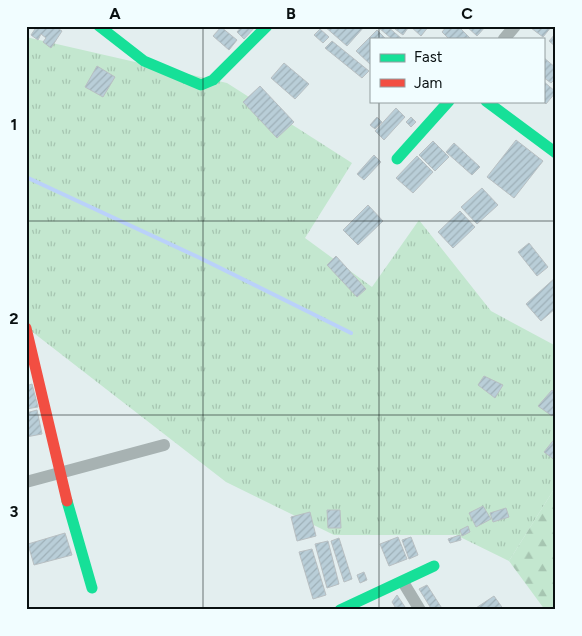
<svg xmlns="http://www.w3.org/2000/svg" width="582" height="636" font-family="Figtree,sans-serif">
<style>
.grass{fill:url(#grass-tufts)}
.forest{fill:url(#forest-firs)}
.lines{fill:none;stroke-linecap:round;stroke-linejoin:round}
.stream{stroke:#bad1fa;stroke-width:4}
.building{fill:url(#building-hatch);stroke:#b8bfc2}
.street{stroke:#a7b2b2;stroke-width:12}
.fast{stroke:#16e098;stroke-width:11}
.jam{stroke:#f24e42;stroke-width:11}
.grid{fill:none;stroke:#091011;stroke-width:1;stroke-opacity:0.55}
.neatline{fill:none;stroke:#091011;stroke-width:2}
.grid-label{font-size:16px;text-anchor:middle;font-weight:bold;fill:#091011}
</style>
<defs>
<pattern id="grass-tufts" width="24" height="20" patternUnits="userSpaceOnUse" patternTransform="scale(1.25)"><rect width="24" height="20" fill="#c3e7cf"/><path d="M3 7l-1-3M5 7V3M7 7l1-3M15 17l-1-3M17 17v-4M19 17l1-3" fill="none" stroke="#a6c5b1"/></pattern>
<pattern id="forest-firs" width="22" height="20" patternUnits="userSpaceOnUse" patternTransform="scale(1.25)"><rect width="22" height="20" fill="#c3e7cf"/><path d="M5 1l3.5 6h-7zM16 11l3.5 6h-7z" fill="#a6c5b1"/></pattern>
<pattern id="building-hatch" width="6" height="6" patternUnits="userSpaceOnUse" patternTransform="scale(1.25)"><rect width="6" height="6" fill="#b9ced8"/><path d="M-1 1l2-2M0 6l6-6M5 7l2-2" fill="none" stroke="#9eb0b8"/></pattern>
</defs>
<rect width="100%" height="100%" fill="#e3eeef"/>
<!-- grass -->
<path class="grass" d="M26,37L227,83L352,163L305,238L372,287L419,220L491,311L556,346V486L509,561L456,535H334L226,482L26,327Z"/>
<!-- forest -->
<path class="forest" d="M556,486V610H545L509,561Z"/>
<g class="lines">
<!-- stream -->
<path class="stream" d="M26,177L200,258L351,333"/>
</g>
<!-- building -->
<g class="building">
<path d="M37,26H54L62,31L51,48L43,42L46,38L41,34L38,40L31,35Z"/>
<path d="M242,26H256L244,39L237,32Z"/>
<path d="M324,26H363L364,27L347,46Z"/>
<path d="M381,26H387L402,39H392L379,28Z"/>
<path d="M398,26H406L408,28L403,35L395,29Z"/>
<path d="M410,26H429L421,36Z"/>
<path d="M447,26H458L470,38L449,39L442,32Z"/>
<path d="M466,26H486L477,36Z"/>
<path d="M533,26H552L543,37L531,28Z"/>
<path d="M221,27L237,40L229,50L213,36Z"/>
<path d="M320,29L329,37L323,43L314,35Z"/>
<path d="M377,30L386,39H371V65L356,51Z"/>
<path d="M556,33V47L549,41Z"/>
<path d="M332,41L369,71L362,78L325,48Z"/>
<path d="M543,57L556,68V78L551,83L543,77Z"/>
<path d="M284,63L309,84L295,99L271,78Z"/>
<path d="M97,66L115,77L103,97L85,87Z"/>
<path d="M543,81L556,92L546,104L543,101Z"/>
<path d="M260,86L294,122L277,138L243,102Z"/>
<path d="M396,108L405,117L384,140L375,131Z"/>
<path d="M377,117L382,122L375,129L370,125Z"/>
<path d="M411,117L416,122L411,127L406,122Z"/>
<path d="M516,140L543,161L514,198L487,177Z"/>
<path d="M433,141L449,157L435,171L419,155Z"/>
<path d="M454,143L480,167L472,175L446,152Z"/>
<path d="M374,155L381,162L364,180L357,174Z"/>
<path d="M417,156L433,172L413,193L396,178Z"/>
<path d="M482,188L498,205L477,224L461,207Z"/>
<path d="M368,205L383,221L358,245L343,230Z"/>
<path d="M460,211L475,227L453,248L438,232Z"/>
<path d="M529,243L548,267L537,276L518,252Z"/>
<path d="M336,256L366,289L357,297L327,265Z"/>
<path d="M556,277V308L541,321L526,304Z"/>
<path d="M484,376L503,385L495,398L478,385Z"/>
<path d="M32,384L38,407L26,409V386Z"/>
<path d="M552,390L556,394V411L552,416L538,406Z"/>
<path d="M37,410L42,434L26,437V413Z"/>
<path d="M556,437V461L544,452Z"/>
<path d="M483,506L491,519L476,527L469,513Z"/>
<path d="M506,508L509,517L493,522L490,513Z"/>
<path d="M327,510H340L341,528H328Z"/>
<path d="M310,512L316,536L297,541L291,517Z"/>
<path d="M468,526L470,532L462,536L460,530Z"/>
<path d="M65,533L72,555L34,565L28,544Z"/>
<path d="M460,535L461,540L450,543L448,539Z"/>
<path d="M398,537L407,559L389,566L380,544Z"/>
<path d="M411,537L418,555L409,559L402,540Z"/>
<path d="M339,538L352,579L344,582L331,541Z"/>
<path d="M328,541L339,584L327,588L315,544Z"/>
<path d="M312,549L326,595L313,599L299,552Z"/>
<path d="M364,572L367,580L360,583L357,575Z"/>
<path d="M427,585L443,610H432L419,589Z"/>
<path d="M397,595L407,610H397L392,602Z"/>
<path d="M494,596L504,610H473Z"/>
</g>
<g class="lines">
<!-- street -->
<g class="street">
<path d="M504,39L515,26"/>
<path d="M26,482L164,445"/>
<path d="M403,582L420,610"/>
</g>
<!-- fast -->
<g class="fast">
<path d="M99,26L144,61L201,85L213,80L267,26"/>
<path d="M486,101L556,153"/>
<path d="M397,159L449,101"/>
<path d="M67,501L92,588"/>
<path d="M340,610L434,566"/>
</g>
<!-- jam -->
<path class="jam" d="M26,328L67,501"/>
</g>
<!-- grid -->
<path class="grid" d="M203,26V610M379,26V39M379,101V610M26,221H556M26,415H556"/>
<!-- border -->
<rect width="582" height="636" fill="none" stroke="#f1fdff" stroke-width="55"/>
<!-- legend -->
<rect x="370" y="38" width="175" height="65" fill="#f1fdff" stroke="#949ea0"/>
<rect x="380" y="54" width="25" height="8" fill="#16e098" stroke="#949ea0"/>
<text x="414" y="62" font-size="15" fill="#091011">Fast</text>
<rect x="380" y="79" width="25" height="8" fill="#f24e42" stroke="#949ea0"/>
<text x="414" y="88" font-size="15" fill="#091011">Jam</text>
<rect x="28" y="28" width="526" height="580" class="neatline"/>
<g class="grid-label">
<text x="115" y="19">A</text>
<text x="291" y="19">B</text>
<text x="467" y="19">C</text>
<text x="14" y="130">1</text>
<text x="14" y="324">2</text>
<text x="14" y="517">3</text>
</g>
</svg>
